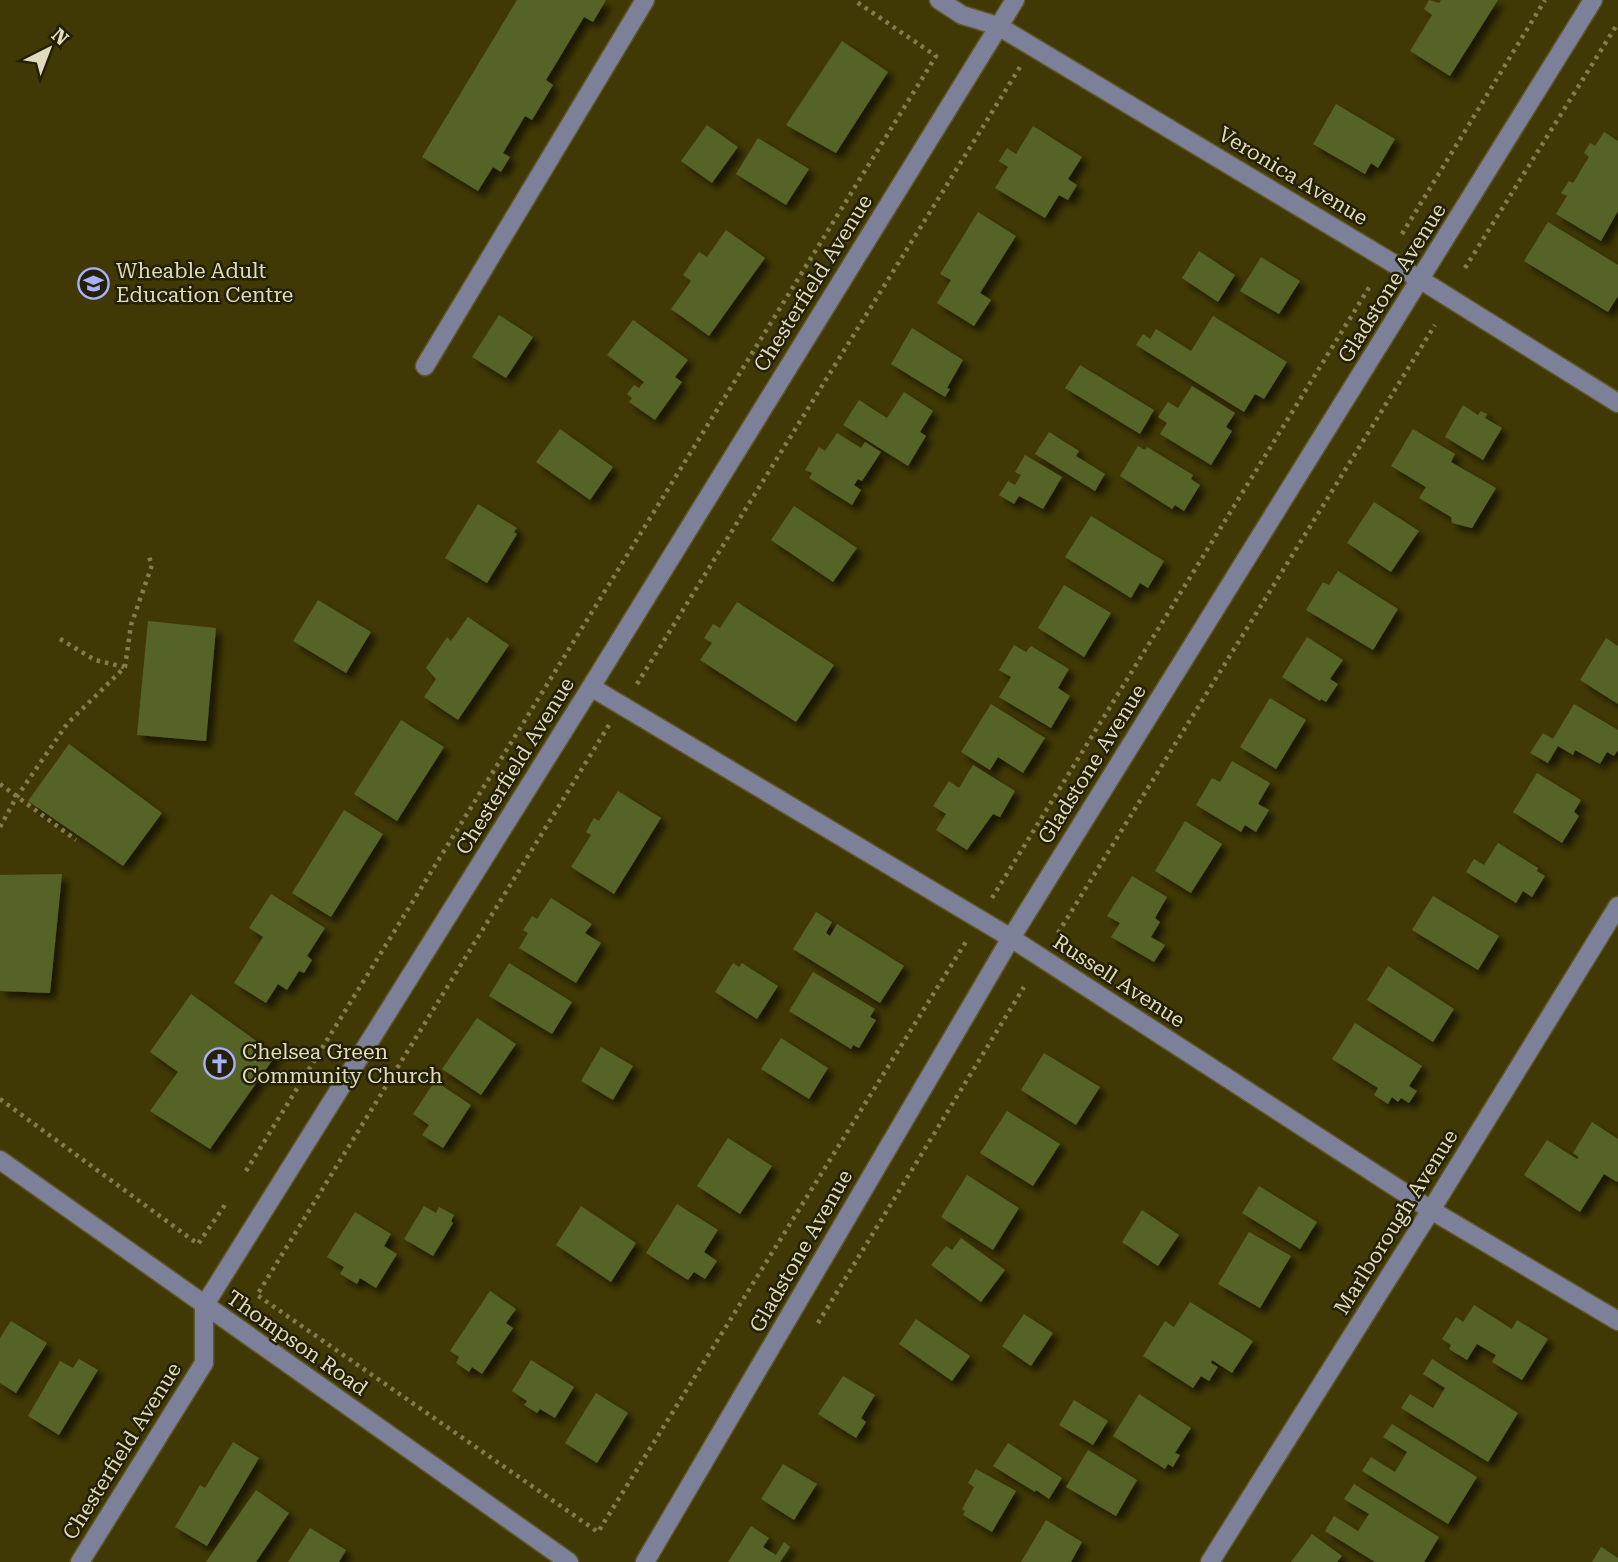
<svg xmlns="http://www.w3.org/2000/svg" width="1618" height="1562" font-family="'Roboto Serif',serif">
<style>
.building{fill:#566328;filter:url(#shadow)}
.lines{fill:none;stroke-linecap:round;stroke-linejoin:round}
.minor-casing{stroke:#5e5626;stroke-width:21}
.path{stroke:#837c51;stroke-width:4.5;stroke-dasharray:3.5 5;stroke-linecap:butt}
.minor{stroke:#7d8099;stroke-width:18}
.labels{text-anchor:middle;stroke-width:5;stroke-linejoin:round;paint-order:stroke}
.street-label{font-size:21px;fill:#e0dbbc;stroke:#242006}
.poi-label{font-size:21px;fill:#e0dbbc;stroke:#242006;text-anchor:start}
</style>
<defs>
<filter id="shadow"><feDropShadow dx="6" dy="6" stdDeviation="3.5" flood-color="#0009"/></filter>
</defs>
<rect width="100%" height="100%" fill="#413905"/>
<!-- building -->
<g class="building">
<path d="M517,0H606L593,22L584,17L546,80L553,85L532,120L525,116L503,153L510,157L501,172L493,167L478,191L422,157Z"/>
<path d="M1429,0L1439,3L1441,0H1498L1450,76L1410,51L1432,15L1424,9Z"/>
<path d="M842,41L888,72L836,153L786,125Z"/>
<path d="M1336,104L1395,139L1378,168L1371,163L1365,174L1313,144Z"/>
<path d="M707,125L738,147L712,183L681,161Z"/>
<path d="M1033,126L1082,157L1068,179L1077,185L1068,200L1059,195L1045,218L995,188L1008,167L999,161L1007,148L1016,154Z"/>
<path d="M1604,132L1618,141V211L1601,241L1556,214L1567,196L1561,193L1569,181L1573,183L1589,157L1584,153L1590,143L1595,146Z"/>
<path d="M758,138L809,169L786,205L736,174Z"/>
<path d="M978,212L1016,236L980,293L991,300L974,326L937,303L951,280L940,274Z"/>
<path d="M1548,222L1618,265V296L1608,312L1524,261Z"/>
<path d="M726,230L765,258L709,336L671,309L691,281L683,275L699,252L707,257Z"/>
<path d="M1199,251L1235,275L1218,302L1182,278Z"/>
<path d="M1261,257L1300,281L1279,314L1240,291Z"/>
<path d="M499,315L533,337L506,378L472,357Z"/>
<path d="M1213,316L1287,362L1264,399L1255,394L1244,412L1136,345L1143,334L1150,339L1156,329L1191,351Z"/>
<path d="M633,320L688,360L675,377L682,382L655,420L629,402L632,398L627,394L634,385L639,388L644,382L607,355Z"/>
<path d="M912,328L963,360L947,388L950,389L945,397L891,364Z"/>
<path d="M1080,365L1154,410L1140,434L1065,388Z"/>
<path d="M1192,386L1235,413L1226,427L1232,431L1211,465L1160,434L1167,423L1158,417L1168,402L1178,408Z"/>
<path d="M904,392L933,411L920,432L926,436L908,466L843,425L859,400L887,418Z"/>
<path d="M1463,405L1478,415L1481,411L1487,414L1485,418L1502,428L1483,460L1445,437Z"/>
<path d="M560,429L613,467L590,500L536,462Z"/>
<path d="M1413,429L1455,454L1451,462L1496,488L1472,528L1452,523L1451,517L1419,498L1426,487L1391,466Z"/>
<path d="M1049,432L1079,451L1076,456L1105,474L1095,491L1035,454Z"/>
<path d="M837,433L861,448L865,442L881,452L862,481L858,479L854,485L861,490L852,505L809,478L812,473L805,470L819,447L825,451Z"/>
<path d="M1138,446L1145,450L1147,447L1193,475L1191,479L1200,485L1184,511L1175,505L1172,509L1120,476Z"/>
<path d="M1025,455L1062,477L1043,509L1019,496L1014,504L999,495L1008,481L1015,485L1021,475L1015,472Z"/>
<path d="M1374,502L1419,531L1391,572L1347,543Z"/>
<path d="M478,504L517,528L514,532L517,534L487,583L445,558Z"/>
<path d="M794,506L857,548L833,582L771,540Z"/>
<path d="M1091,516L1164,561L1148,588L1140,583L1131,598L1065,557Z"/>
<path d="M1338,571L1398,609L1373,650L1306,610L1323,582L1329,585Z"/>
<path d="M1064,585L1111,613L1084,657L1038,628Z"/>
<path d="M318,600L371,632L346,673L293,641Z"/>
<path d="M737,602L834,665L796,722L700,660L712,643L704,638L713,624L720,628Z"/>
<path d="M468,617L509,645L458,720L424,697L436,679L426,668L447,637L451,641Z"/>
<path d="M148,621L216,628L206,741L137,735Z"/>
<path d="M1307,637L1343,660L1330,679L1338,684L1326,702L1321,699L1320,701L1282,677Z"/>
<path d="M1606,638L1618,646V704L1580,680Z"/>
<path d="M1014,645L1026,652L1031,646L1069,669L1058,688L1070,696L1051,728L999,697L1011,677L999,670Z"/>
<path d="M1270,698L1306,720L1276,769L1240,747Z"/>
<path d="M991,704L1045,738L1023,773L998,757L990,770L961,752Z"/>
<path d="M1574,704L1618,730V750L1614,756L1607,752L1600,764L1575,750L1573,755L1558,746L1548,763L1530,753L1543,733L1553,739Z"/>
<path d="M401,720L444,747L397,821L354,794Z"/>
<path d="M69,744L162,813L123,866L28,801Z"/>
<path d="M1232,761L1270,783L1258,804L1269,810L1256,832L1245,825L1241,832L1196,805L1212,778L1220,782Z"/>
<path d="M973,765L1015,791L1000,817L993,814L967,850L936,830L946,814L933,806L949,781L959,788Z"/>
<path d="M1537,773L1581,800L1574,812L1579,816L1562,843L1513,812Z"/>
<path d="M618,791L661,818L614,894L571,867L591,835L586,832L594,818L599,821Z"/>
<path d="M344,810L383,834L331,917L292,893Z"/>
<path d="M1185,821L1222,844L1191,893L1155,871Z"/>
<path d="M1498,843L1538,868L1537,871L1545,876L1532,897L1523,891L1516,903L1466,872L1474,859L1484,865Z"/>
<path d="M62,874L50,993L0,991V875Z"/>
<path d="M1132,876L1167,897L1155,918L1160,922L1151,937L1165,945L1154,962L1111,937L1120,923L1107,916Z"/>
<path d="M271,894L325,928L307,956L312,960L304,973L299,971L287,990L278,984L266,1003L234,983L263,937L249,928Z"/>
<path d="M1433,896L1499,936L1478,970L1412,930Z"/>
<path d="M551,898L592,924L585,933L601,943L576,983L519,948L528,933L523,930L532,916L537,919Z"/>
<path d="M816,912L832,922L826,933L830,936L837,924L904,966L880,1003L793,949Z"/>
<path d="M509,963L572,1002L552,1034L489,996Z"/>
<path d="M733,963L739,967L742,963L778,986L757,1019L715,992Z"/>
<path d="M1388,966L1454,1009L1433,1042L1367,1000Z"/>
<path d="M813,972L875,1009L870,1017L876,1020L859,1048L853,1045L851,1049L789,1011Z"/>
<path d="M191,994L276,1055L210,1149L150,1111L178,1072L150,1052Z"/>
<path d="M477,1018L516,1044L481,1095L442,1069Z"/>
<path d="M1355,1023L1422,1066L1409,1086L1417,1091L1409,1103L1401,1098L1398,1102L1392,1097L1388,1104L1374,1095L1378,1088L1332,1059Z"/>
<path d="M781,1038L828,1068L809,1099L761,1069Z"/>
<path d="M601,1047L633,1066L613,1100L581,1081Z"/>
<path d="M1044,1053L1100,1087L1076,1125L1021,1090Z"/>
<path d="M435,1081L471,1105L443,1148L422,1135L429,1125L413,1114Z"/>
<path d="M1007,1111L1060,1144L1033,1186L980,1153Z"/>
<path d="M1592,1122L1618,1139V1181L1617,1182L1604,1174L1580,1212L1524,1175L1547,1140L1577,1159L1579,1157L1573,1153Z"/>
<path d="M728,1138L772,1166L740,1214L697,1186Z"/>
<path d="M967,1175L1019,1208L993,1250L941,1217Z"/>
<path d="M1259,1186L1317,1222L1300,1249L1242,1213Z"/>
<path d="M677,1204L718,1230L704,1252L717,1261L705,1279L694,1272L688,1280L646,1253Z"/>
<path d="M424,1206L436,1213L439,1207L454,1215L451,1221L453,1223L433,1256L404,1239Z"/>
<path d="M581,1206L636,1243L611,1282L556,1245Z"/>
<path d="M1142,1210L1179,1235L1158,1266L1122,1242Z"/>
<path d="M355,1212L391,1234L384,1246L397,1254L376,1288L360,1278L357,1284L340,1274L344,1267L327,1257Z"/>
<path d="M1249,1232L1291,1256L1260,1308L1218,1284Z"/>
<path d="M961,1238L1005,1270L981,1302L931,1265L946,1246L952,1250Z"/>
<path d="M490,1291L516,1309L506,1323L513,1328L482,1374L472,1367L469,1372L456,1363L459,1357L450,1351Z"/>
<path d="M1190,1302L1253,1341L1232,1373L1212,1360L1211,1363L1218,1367L1209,1381L1201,1376L1193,1388L1143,1356L1165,1321L1174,1327Z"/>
<path d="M1474,1305L1512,1329L1517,1320L1548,1339L1522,1380L1492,1362L1496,1355L1477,1344L1467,1360L1449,1349L1451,1345L1442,1339L1456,1317L1463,1322Z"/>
<path d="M1024,1314L1053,1333L1031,1366L1002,1346Z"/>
<path d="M916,1319L970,1356L952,1381L899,1344Z"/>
<path d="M11,1321L47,1343L16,1393L0,1383V1338Z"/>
<path d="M79,1359L98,1370L59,1435L28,1416L60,1361L73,1368Z"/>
<path d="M1432,1359L1518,1413L1488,1462L1401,1408L1410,1394L1433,1408L1445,1388L1423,1374Z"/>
<path d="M531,1360L574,1387L555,1418L540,1409L537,1413L524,1405L527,1401L512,1391Z"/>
<path d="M843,1376L875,1395L861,1418L866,1422L856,1438L818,1414Z"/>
<path d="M596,1393L628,1413L597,1463L565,1443Z"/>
<path d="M1139,1394L1191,1428L1175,1453L1180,1455L1173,1467L1168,1464L1165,1469L1113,1436Z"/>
<path d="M1074,1400L1108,1421L1093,1445L1059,1425Z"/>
<path d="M1392,1424L1477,1477L1448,1524L1362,1471L1371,1457L1395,1472L1407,1452L1383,1437Z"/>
<path d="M233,1442L259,1458L207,1546L175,1527L200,1485L205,1488Z"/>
<path d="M1008,1443L1062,1478L1049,1499L1036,1490L1035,1492L993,1466Z"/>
<path d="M1088,1450L1137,1480L1116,1516L1066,1487Z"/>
<path d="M783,1464L817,1484L794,1520L761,1499Z"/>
<path d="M976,1469L1016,1491L992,1532L963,1515L965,1511L962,1509L974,1487L968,1483Z"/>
<path d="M1354,1484L1439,1537L1424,1562H1375L1325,1531L1334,1516L1358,1531L1369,1514L1344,1499Z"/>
<path d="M256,1490L289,1513L256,1562H206Z"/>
<path d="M1046,1520L1082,1542L1071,1562H1021Z"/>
<path d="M751,1526L769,1538L763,1547L776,1555L784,1542L790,1547L780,1562H728Z"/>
<path d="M310,1528L346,1550L339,1562H288Z"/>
<path d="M1312,1534L1342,1556L1337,1562H1291Z"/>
<path d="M1601,1547L1618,1558V1562H1592Z"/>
</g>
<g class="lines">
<defs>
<g id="minor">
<path d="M939,0L962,15L998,26L1421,280L1618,403"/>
<path d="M425,366L645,0"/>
<path d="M591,687L1011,938L1431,1210L1618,1321"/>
<path d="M0,1160L569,1562"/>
<path d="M80,1562L204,1363V1306L591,687L1015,0"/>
<path d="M645,1562L1011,938L1593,0"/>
<path d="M1210,1562L1431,1210L1618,906"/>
</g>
</defs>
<!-- minor casing -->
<use href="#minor" class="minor-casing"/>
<!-- path -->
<g class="path">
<path d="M1402,234L1545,0"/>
<path d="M1465,268L1618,23"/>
<path d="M60,639L95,660L124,667"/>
<path d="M637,684L1020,67"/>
<path d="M609,725L257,1295L598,1532L967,940"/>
<path d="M0,784L76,840"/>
<path d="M0,827L16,798L67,724L125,667L131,625L152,565L149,557"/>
<path d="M992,898L1370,286"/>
<path d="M1058,933L1435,325"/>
<path d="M0,1099L198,1244L227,1202"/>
<path d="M246,1171L936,56L854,0"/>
<path d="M818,1323L1024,987"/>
</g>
<!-- minor -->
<use href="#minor" class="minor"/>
</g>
<!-- icons -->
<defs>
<symbol id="school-ring" viewBox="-11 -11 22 22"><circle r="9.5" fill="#242006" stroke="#a9b0fc" stroke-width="1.5"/><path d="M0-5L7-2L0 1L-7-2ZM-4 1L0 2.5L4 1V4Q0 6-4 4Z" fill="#a9b0fc"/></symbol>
<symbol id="church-ring" viewBox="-11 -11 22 22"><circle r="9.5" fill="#242006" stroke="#a9b0fc" stroke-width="1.5"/><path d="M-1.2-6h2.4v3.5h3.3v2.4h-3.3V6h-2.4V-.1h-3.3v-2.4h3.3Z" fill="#a9b0fc"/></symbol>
</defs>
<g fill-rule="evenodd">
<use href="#school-ring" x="76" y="266" width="35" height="35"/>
<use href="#church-ring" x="202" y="1046" width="35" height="35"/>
</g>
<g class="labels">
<!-- street labels -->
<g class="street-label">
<text transform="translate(1293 176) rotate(31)" y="7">Veronica Avenue</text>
<text transform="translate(813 283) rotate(-58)" y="7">Chesterfield Avenue</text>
<text transform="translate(1392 283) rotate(-58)" y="7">Gladstone Avenue</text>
<text transform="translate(1092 764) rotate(-58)" y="7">Gladstone Avenue</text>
<text transform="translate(515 766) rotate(-58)" y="7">Chesterfield Avenue</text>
<text transform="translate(1119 981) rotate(33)" y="7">Russell Avenue</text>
<text transform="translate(1396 1222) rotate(-58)" y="7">Marlborough Avenue</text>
<text transform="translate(801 1251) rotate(-60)" y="7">Gladstone Avenue</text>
<text transform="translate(297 1343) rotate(35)" y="7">Thompson Road</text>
<text transform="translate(122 1451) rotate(-58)" y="7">Chesterfield Avenue</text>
</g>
<!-- poi labels -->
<g class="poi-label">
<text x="116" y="278">Wheable Adult<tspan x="116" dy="24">Education Centre</tspan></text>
<text x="242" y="1059">Chelsea Green<tspan x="242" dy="24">Community Church</tspan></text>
</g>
</g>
<!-- north arrow -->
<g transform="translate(49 49) rotate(42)" stroke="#242006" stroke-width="5" paint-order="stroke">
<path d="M0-5L12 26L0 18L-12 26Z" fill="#e0dbbc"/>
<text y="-10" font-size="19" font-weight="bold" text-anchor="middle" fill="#e0dbbc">N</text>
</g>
</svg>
